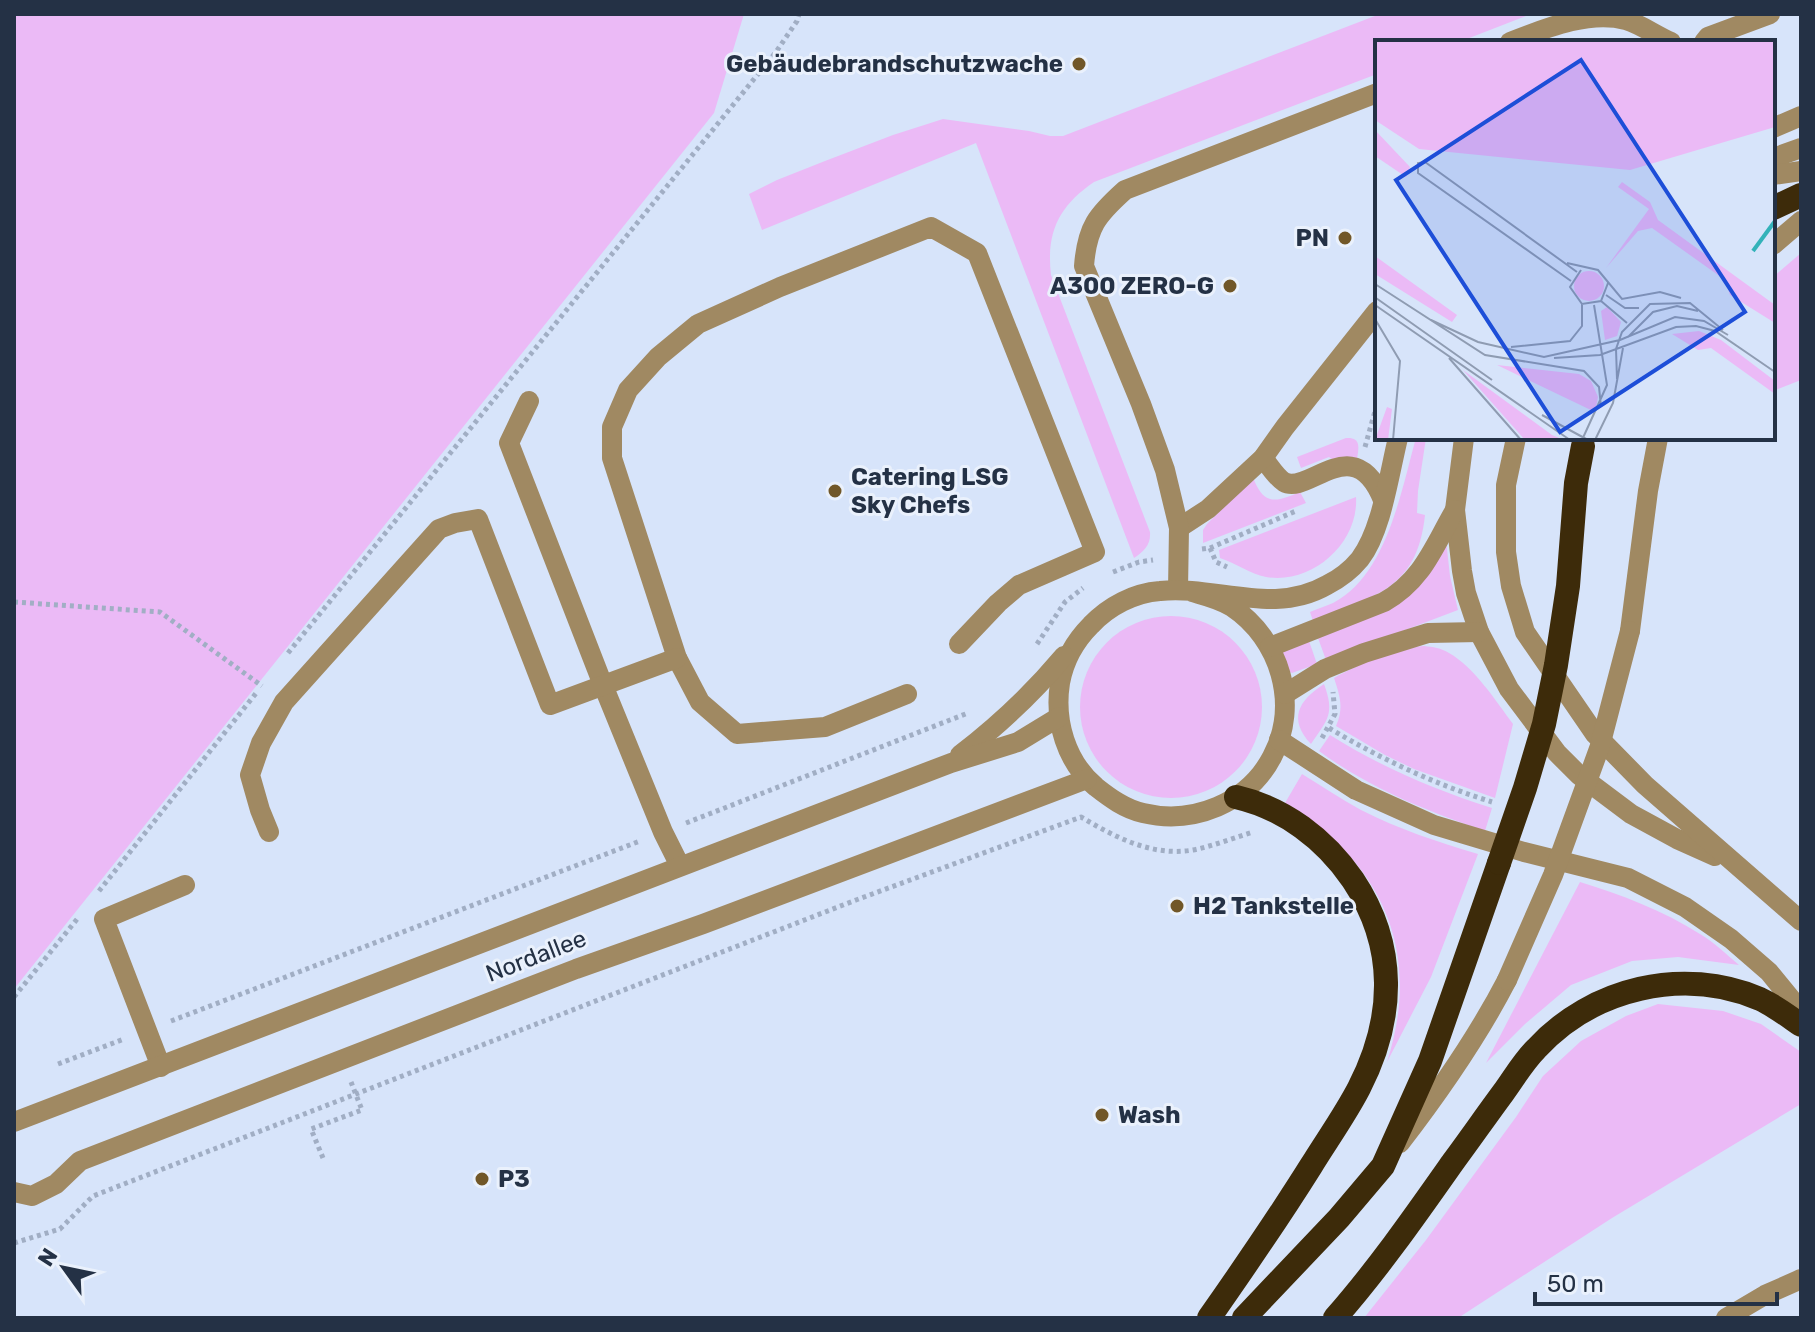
<svg xmlns="http://www.w3.org/2000/svg" width="1815" height="1332" font-family="Rubik,sans-serif">
<style>
.green{fill:#ebbaf6}
.lines{fill:none;stroke-linecap:round;stroke-linejoin:round}
.path{stroke:#a1aec4;stroke-width:5;stroke-dasharray:4 4;stroke-linecap:butt}
.minor{stroke:#a08962;stroke-width:20}
.highway{stroke:#3d2b0a;stroke-width:24}
.minor-bridge{stroke:#a08962;stroke-width:20}
.highway-bridge{stroke:#3d2b0a;stroke-width:24}
.poi-dot{fill:#715728;stroke:#eaf1fc;stroke-width:3}
.labels{text-anchor:middle;stroke-width:6;stroke-linejoin:round;paint-order:stroke}
.poi-label{font-size:24px;font-weight:bold;fill:#243145;stroke:#eaf1fc;text-anchor:start}
.street-label{font-size:24px;fill:#243145;stroke:#eaf1fc}
.inset-river{fill:none;stroke:#33b2b9;stroke-width:4}
.inset-road{fill:none;stroke:#8f9cb2;stroke-width:2}
.view{fill:#1d4ed8;fill-opacity:0.15;stroke:#1d4ed8;stroke-width:4}
.inset-edge{fill:none;stroke:#243145;stroke-width:4}
</style>
<rect width="100%" height="100%" fill="#d7e4fa"/>
<!-- green -->
<g class="green">
<path d="M14,14H744L714,113L14,989Z"/>
<path d="M1380,14H1531L1459,42H1377V74L1094,182C1059,206 1046,232 1051,275L1150,532C1151,545 1144,551 1134,558L976,143L762,230L749,194L777,180L825,161L893,135L943,119L1029,131L1050,136H1063Z"/>
<path d="M1801,253V380L1773,391V277Z"/>
<path d="M1346,438C1361,437 1359,447 1357,459L1333,460L1329,457L1301,468L1297,457Z"/>
<path d="M1416,438H1426L1418,491L1417,513L1425,515C1417,591 1373,596 1313,621L1310,612C1317,609 1326,606 1333,603C1387,575 1401,491 1416,438Z"/>
<path d="M1251,480H1254C1265,507 1278,501 1300,492L1306,503L1203,543V530L1207,524Z"/>
<path d="M1356,497C1359,543 1312,585 1266,577C1250,574 1236,563 1220,558L1219,550Z"/>
<path d="M1446,540L1450,576L1458,610L1326,660L1318,638L1383,612Z"/>
<circle cx="1171" cy="707" r="91"/>
<path d="M1309,641L1317,664L1292,673L1288,671L1281,654L1283,650Z"/>
<path d="M1424,646C1433,647 1441,648 1449,653C1474,667 1496,701 1513,724L1495,798L1414,769L1385,755L1336,726C1344,708 1340,696 1334,678C1359,664 1395,648 1424,646Z"/>
<path d="M1324,684C1335,714 1328,719 1311,744C1288,719 1298,701 1324,684Z"/>
<path d="M1330,735C1381,767 1435,790 1492,808L1485,831C1425,810 1371,789 1319,751Z"/>
<path d="M1302,774C1322,786 1341,799 1361,810C1398,829 1438,842 1478,854L1431,977L1387,1062C1423,950 1382,863 1285,803Z"/>
<path d="M1580,882C1622,895 1662,910 1700,934C1714,942 1726,954 1739,965L1678,957L1632,961L1571,985L1525,1024L1486,1063Z"/>
<path d="M1658,1004L1723,1011L1761,1024L1801,1052V1104L1612,1218L1458,1318H1364L1426,1240L1516,1117L1543,1076L1581,1041L1626,1016Z"/>
</g>
<g class="lines">
<!-- path -->
<g class="path">
<path d="M1365,447L1377,404"/>
<path d="M1210,548L1216,562L1227,567"/>
<path d="M1202,549L1210,548L1296,511"/>
<path d="M1113,572L1139,562L1153,560"/>
<path d="M14,602L160,612L262,686"/>
<path d="M1037,644L1065,602L1083,588"/>
<path d="M288,653L776,52L797,21L799,14"/>
<path d="M1329,728C1381,759 1434,784 1492,802"/>
<path d="M1322,738L1335,714L1333,692"/>
<path d="M686,823L968,713"/>
<path d="M99,891L257,692"/>
<path d="M14,997L78,918"/>
<path d="M171,1021L640,841"/>
<path d="M58,1064L124,1039"/>
<path d="M323,1158L311,1129L362,1110L351,1082"/>
<path d="M14,1243L60,1229L93,1196L856,900L1081,817C1115,837 1152,857 1193,850C1213,846 1233,838 1253,832"/>
</g>
<!-- minor -->
<g class="minor">
<path d="M1510,42C1544,29 1588,10 1626,20C1640,24 1657,36 1671,42"/>
<path d="M1704,42L1708,37L1770,14"/>
<path d="M1773,128L1801,116"/>
<path d="M1773,158L1801,148"/>
<path d="M1773,175L1801,171"/>
<path d="M1773,245L1801,221"/>
<path d="M529,401L509,443L603,685L663,832L680,866"/>
<path d="M1464,438L1455,510L1462,571L1466,593L1479,632L1509,689L1557,753L1579,775L1631,814L1677,839L1715,856"/>
<path d="M1516,438L1506,485V552L1511,586L1525,632L1595,734L1645,785L1801,921"/>
<path d="M1263,458C1269,465 1276,477 1284,482C1308,496 1354,428 1383,500"/>
<path d="M1179,528L1208,509L1263,458L1285,427L1377,311"/>
<path d="M1178,590L1179,528L1165,470L1141,404L1084,266C1087,227 1097,215 1125,190L1377,93"/>
<path d="M1192,592C1206,596 1220,599 1232,607C1280,639 1300,704 1272,757C1248,803 1193,825 1143,813C1125,809 1110,798 1096,787C1066,762 1054,721 1060,683C1064,661 1075,641 1091,625C1109,606 1134,593 1160,591C1216,585 1273,616 1327,585C1339,579 1351,570 1360,559C1382,530 1389,474 1398,438"/>
<path d="M1630,631L1648,491L1658,438"/>
<path d="M1270,647L1384,602C1423,580 1434,546 1455,510"/>
<path d="M907,694L825,727L737,734L700,702L677,658L612,458V427L628,390L658,357L698,324L780,287L931,227L977,253L1095,552L1019,585L998,603L959,644"/>
<path d="M1285,694L1325,669L1364,653L1428,633L1479,632"/>
<path d="M1279,740L1356,790L1434,825L1524,852L1628,878L1685,907L1731,939L1769,972L1801,1011"/>
<path d="M960,755C999,725 1033,693 1064,656"/>
<path d="M269,832L260,810L250,775L261,743L284,702L439,529L455,523L478,519L550,705L677,658"/>
<path d="M161,1067L104,919L185,885"/>
<path d="M14,1122L951,763L1018,742L1059,717"/>
<path d="M1400,1143C1440,1091 1477,1038 1507,980"/>
<path d="M14,1192L32,1196L56,1184L80,1161L576,969L703,924L1087,779"/>
<path d="M1726,1318L1765,1295L1801,1279"/>
</g>
<!-- highway -->
<g class="highway">
<path d="M1773,208L1801,195"/>
<path d="M1209,1318C1244,1268 1279,1217 1311,1166C1327,1140 1345,1115 1359,1088C1395,1018 1397,946 1353,880C1325,839 1284,808 1236,797"/>
<path d="M1244,1318L1339,1218L1383,1166L1430,1061L1499,863"/>
<path d="M1335,1318C1378,1269 1415,1216 1453,1162C1470,1139 1486,1116 1503,1093C1514,1078 1523,1062 1536,1049C1592,988 1683,966 1760,999C1775,1006 1788,1016 1801,1025"/>
</g>
<!-- minor-bridge -->
<path class="minor-bridge" d="M1507,980L1553,875L1600,746L1630,631"/>
<!-- highway-bridge -->
<path class="highway-bridge" d="M1499,863L1525,788L1544,724L1556,665L1568,586L1576,483L1583,446"/>
</g>
<!-- markers -->
<g class="poi-dot">
<circle cx="1079" cy="64" r="8"/>
<circle cx="1345" cy="238" r="8"/>
<circle cx="1230" cy="286" r="8"/>
<circle cx="835" cy="491" r="8"/>
<circle cx="1177" cy="906" r="8"/>
<circle cx="1102" cy="1115" r="8"/>
<circle cx="482" cy="1179" r="8"/>
</g>
<g class="labels">
<!-- poi labels -->
<g class="poi-label">
<text x="1063" y="72" text-anchor="end">Gebäudebrandschutzwache</text>
<text x="1329" y="246" text-anchor="end">PN</text>
<text x="1214" y="294" text-anchor="end">A300 ZERO-G</text>
<text x="851" y="485">Catering LSG<tspan x="851" dy="28">Sky Chefs</tspan></text>
<text x="1193" y="914">H2 Tankstelle</text>
<text x="1118" y="1123">Wash</text>
<text x="498" y="1187">P3</text>
</g>
<!-- street labels -->
<g class="street-label">
<text transform="translate(536 956) rotate(-21)" y="8">Nordallee</text>
</g>
</g>
<!-- overview -->
<g transform="translate(1375 40)">
<rect width="400" height="400" fill="#d7e4fa"/>
<path d="M0,0H400V87L255,130L44,109L0,80ZM0,90L35,127L31,137L0,116ZM247,142L275,162L283,180L400,265V283L355,255L350,240L277,188L263,191L231,228L274,169L243,147ZM0,216L82,275L77,282L0,234ZM199 246a15 15 0 1 1 30 0a15 15 0 1 1-30 0ZM232,267L246,282L242,296L230,300L226,271ZM324,291L346,300L400,341V354L336,308L323,310L297,294ZM122,325L204,334L216,341L223,357L220,372ZM88,330L177,395L189,400H150ZM12,367L17,369L13,400H0Z" fill="#ebbaf6"/>
<path class="inset-river" d="M378,211L400,181"/>
<path class="inset-road" d="M192,223L223,230L247,259L285,252L306,258M206,230L195,247L207,264L226,261L233,243M196,241L43,133V123L50,122L202,232M0,244L110,315L209,331L224,347L226,367M231,255L250,268H264M1,258L117,340M226,261L252,283M0,265L195,400M0,279L25,321L18,400M56,280L103,302L169,317L245,300L300,277L329,281L353,295M253,297L278,272L302,266L323,271M136,307L195,301L207,286V264M74,318L146,400M179,318L225,315L301,287L321,286L340,291L400,332M242,339L241,309L247,292L275,264L315,263L348,290M167,375L213,400M207,400L232,345L219,265M220,400L238,363L248,308"/>
<path class="view" d="M206,20L370,272L185,392L21,140Z"/>
<rect width="400" height="400" class="inset-edge"/>
</g>
<!-- border -->
<rect width="1815" height="1332" fill="none" stroke="#243145" stroke-width="32"/>
<!-- north arrow -->
<g transform="translate(64 1268) rotate(303)" stroke="#eaf1fc" stroke-width="6" paint-order="stroke">
<path d="M0-6L14 30L0 20L-14 30Z" fill="#243145"/>
<text y="-12" font-size="22" font-weight="bold" text-anchor="middle" fill="#243145">N</text>
</g>
<!-- scale -->
<path d="M1535 1292v12h242v-12" fill="none" stroke="#243145" stroke-width="4"/>
<text x="1547" y="1292" font-size="24" fill="#243145" stroke="#eaf1fc" stroke-width="6" paint-order="stroke">50 m</text>
</svg>
